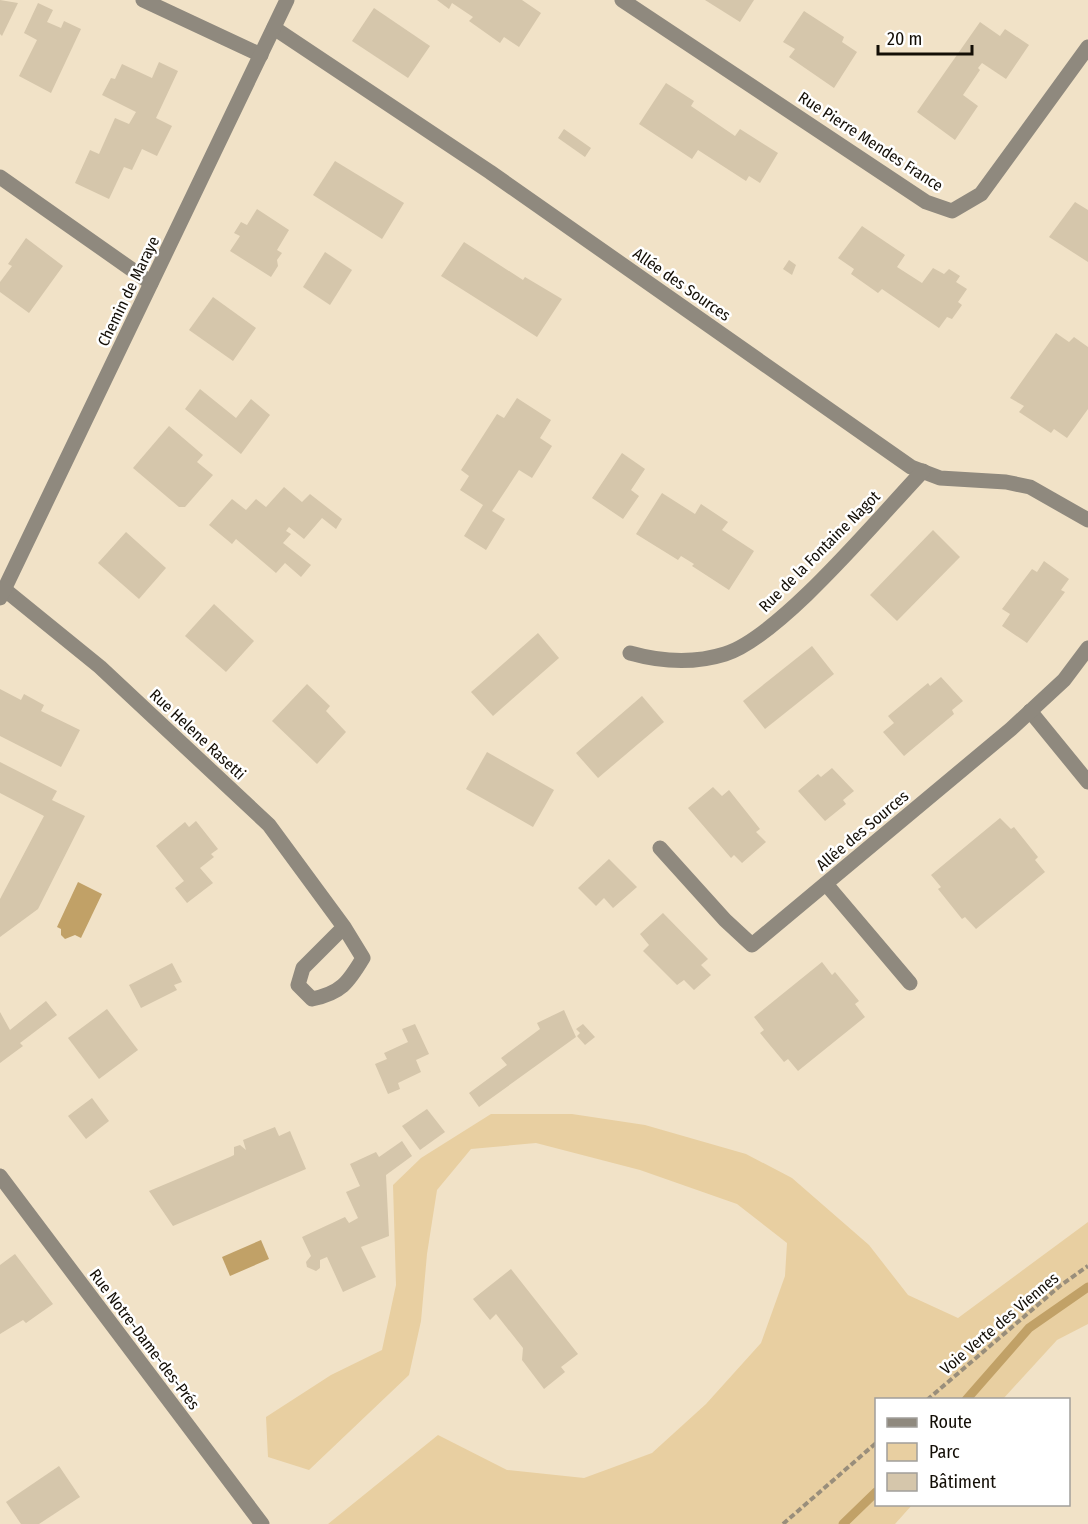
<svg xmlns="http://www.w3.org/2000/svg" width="1088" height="1524" font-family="'Fira Sans Condensed',sans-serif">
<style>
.green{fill:#e8cfa1}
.water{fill:#c1a167}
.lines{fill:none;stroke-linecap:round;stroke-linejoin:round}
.stream{stroke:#c1a167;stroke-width:9}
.building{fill:#d5c6ab}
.path{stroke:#998e7b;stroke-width:4;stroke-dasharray:6 3;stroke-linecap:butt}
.service{stroke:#8f897e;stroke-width:15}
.minor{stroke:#8f897e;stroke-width:15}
.tertiary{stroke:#8f897e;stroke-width:15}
.labels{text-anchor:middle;stroke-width:5;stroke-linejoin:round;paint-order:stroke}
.street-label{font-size:16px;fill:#130e06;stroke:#fff}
</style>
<rect width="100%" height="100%" fill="#f1e2c7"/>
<!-- green -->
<path class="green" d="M491,1114H572L645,1125L746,1154L792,1178L869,1245L908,1295L958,1318L1088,1222V1324L1057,1340L1003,1399L876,1400V1504L912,1505L895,1524H328L438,1435L507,1470L584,1478L652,1453L706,1404L761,1343L785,1276L787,1243L737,1204L640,1170L536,1143L471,1149L437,1190L427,1254L421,1321L409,1375L309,1470L268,1457L266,1417L331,1375L382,1350L396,1285L393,1185L421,1158Z"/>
<!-- water -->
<g class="water">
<path d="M78,882L102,894L81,938L75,935L65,939L61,935V929L57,927Z"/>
<path d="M261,1240L269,1259L230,1276L222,1257Z"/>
</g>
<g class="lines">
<!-- stream -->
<g class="stream">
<path d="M966,1400L1029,1328L1088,1287"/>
<path d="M843,1524L876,1492"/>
</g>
</g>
<!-- building -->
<g class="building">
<path d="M0,0L18,3L2,36L0,34Z"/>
<path d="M437,0H522L541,13L519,47L504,37L500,43L469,21L473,17L452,3L449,9Z"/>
<path d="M705,0H754L740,22Z"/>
<path d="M38,3L53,10L47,22L61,28L64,21L81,29L51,93L19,76L37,40L24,33Z"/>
<path d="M374,8L430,46L408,78L352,41Z"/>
<path d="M804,11L844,37L842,42L857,52L834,88L789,57L795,49L783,42Z"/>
<path d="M980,22L1000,36L1005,29L1029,45L1006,79L982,63L978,68L980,70L963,95L978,106L955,140L917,112Z"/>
<path d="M159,62L178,71L156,118L172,126L157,156L142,149L132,170L124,167L109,199L75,183L90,150L99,154L115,118L129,124L136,112L102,95L111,78L115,79L122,64L152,78Z"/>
<path d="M666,83L694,101L691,106L735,136L740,129L778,153L760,183L749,176L746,181L698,150L692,159L639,124Z"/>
<path d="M564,129L591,148L585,157L558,138Z"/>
<path d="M335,161L404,203L382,239L313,195Z"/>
<path d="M1075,202L1088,210V262L1049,237Z"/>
<path d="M257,209L289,230L277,250L282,253L277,260L278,266L271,277L230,251L240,236L234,233L241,222L247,225Z"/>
<path d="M862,226L905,255L897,267L922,283L933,268L944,274L949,269L960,276L956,282L967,289L958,302L962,305L952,319L947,317L939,328L882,289L878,293L851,274L854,269L838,258Z"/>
<path d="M26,238L63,266L29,313L0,292V282L12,266L8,264Z"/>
<path d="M464,242L523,280L525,277L562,299L537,337L441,276Z"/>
<path d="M325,252L352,270L330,305L303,287Z"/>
<path d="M789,260L796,265L792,275L783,269Z"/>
<path d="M213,297L256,328L233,361L189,330Z"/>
<path d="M1056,333L1069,342L1074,337L1088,347V409L1067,438L1054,429L1051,433L1019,412L1024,406L1010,398Z"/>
<path d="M200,389L236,418L251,399L270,415L241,454L185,409Z"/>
<path d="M517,398L551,420L540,438L552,446L532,478L519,470L492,511L505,519L486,550L464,536L483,505L460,490L469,476L461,470L497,414L504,418Z"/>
<path d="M169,426L203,455L197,462L213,475L185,507H179L133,468Z"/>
<path d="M622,453L645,469L631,490L639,496L623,519L592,498Z"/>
<path d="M284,487L302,502L310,494L342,519L336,529L322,518L304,539L289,527L286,531L291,534L283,543L311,565L301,577L285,563L276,573L236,539L232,544L209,525L232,499L246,510L256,499L266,507Z"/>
<path d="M662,493L695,514L701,504L728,522L722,530L754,551L729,590L692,566L694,564L681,556L678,560L636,534Z"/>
<path d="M933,530L960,557L897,621L870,595Z"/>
<path d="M126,532L166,568L139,599L98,563Z"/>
<path d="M1044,561L1069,579L1061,590L1065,592L1027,643L1002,626L1010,614L1002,609L1032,569L1037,572Z"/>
<path d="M214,604L254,641L226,672L185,636Z"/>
<path d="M538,633L559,658L493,716L471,692Z"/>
<path d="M812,646L834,674L765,729L743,701Z"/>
<path d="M941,677L963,701L952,710L954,714L904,756L883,732L894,723L888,716L928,683L930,686Z"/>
<path d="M307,684L330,706L326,711L346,732L317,764L272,721Z"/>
<path d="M0,689L21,700L24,694L44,705L41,711L80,730L61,767L0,736Z"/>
<path d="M642,696L664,722L598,778L576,753Z"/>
<path d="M487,752L554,790L533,827L466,789Z"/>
<path d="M0,762L57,791L52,800L85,816L38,909L0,937V899L44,816L0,793Z"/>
<path d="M832,768L854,791L843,800L846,804L825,821L798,791L818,774L821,777Z"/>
<path d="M713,787L722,796L729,790L760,829L756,832L766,842L742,863L734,855L731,858L688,808Z"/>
<path d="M1000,818L1011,829L1014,827L1038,857L1035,860L1045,872L976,929L965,917L962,919L938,889L941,887L931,875Z"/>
<path d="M196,821L218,849L211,854L214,857L200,868L213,883L187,903L175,888L184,881L156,846L185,822L189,827Z"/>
<path d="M609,859L637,887L613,908L604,898L596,906L578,888Z"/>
<path d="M663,913L708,959L701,965L711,975L694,990L684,980L677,985L643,951L649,945L640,934Z"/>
<path d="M822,962L832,975L835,972L859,1001L855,1004L865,1017L798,1071L788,1059L784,1062L760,1033L764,1030L754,1017Z"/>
<path d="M172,963L182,982L174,985L177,990L141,1008L129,985Z"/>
<path d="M46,1001L57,1015L20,1043L23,1046L0,1063V1012L10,1030Z"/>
<path d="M107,1009L138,1050L99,1079L68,1038Z"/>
<path d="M564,1010L576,1037L479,1107L469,1093L507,1065L501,1058L540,1029L537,1023Z"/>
<path d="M415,1024L429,1054L416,1060L421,1072L398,1083L400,1089L388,1094L375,1064L387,1059L384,1053L408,1042L402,1029Z"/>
<path d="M583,1024L595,1037L585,1045L577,1036L580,1033L576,1029Z"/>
<path d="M92,1098L109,1121L86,1139L68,1116Z"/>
<path d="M427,1109L445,1132L420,1150L402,1126Z"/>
<path d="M275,1127L279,1136L290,1131L306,1169L173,1226L149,1191L230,1157L234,1155V1147L240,1145L246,1150L243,1140Z"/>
<path d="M402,1141L412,1156L386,1175L389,1236L361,1247L376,1277L343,1292L327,1257L320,1260V1268L316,1271L307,1267L306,1262L311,1256L302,1237L345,1217L349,1223L358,1218L346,1192L360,1186L350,1164L376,1152L379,1157Z"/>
<path d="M15,1254L53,1304L26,1323L23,1320L0,1334V1265Z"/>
<path d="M511,1269L578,1354L561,1367L565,1372L544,1389L522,1360L523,1348L496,1314L490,1320L473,1299Z"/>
<path d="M59,1466L80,1497L39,1524H21L6,1502Z"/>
</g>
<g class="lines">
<!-- path -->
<g class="path">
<path d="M927,1400L1061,1285L1088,1266"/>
<path d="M783,1524L876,1443"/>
</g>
<!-- service -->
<g class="service">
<path d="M1030,711L1088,782"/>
<path d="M826,884L910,983"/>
</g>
<!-- minor -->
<g class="minor">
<path d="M143,0L261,55"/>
<path d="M622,0L926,202L952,211L981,194L1088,47"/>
<path d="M274,28L490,172L911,467L940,478L1006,482L1030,487L1088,520"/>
<path d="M0,177L151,283"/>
<path d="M4,589L100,667L269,825L344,927L363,958C348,983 341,993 312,999L298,985L303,968L344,927"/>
<path d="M0,598L287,0"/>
<path d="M630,653C662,662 693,664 725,654C780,637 880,516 923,471"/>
<path d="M660,848L725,920L752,945L1011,729L1064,680L1088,648"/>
</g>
<!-- tertiary -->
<path class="tertiary" d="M0,1176L262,1524"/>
</g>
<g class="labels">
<!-- street labels -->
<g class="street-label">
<text transform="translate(871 141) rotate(33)" y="6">Rue Pierre Mendes France</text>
<text transform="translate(682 284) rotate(35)" y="6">Allée des Sources</text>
<text transform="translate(128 291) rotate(-64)" y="6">Chemin de Maraye</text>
<text transform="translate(819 551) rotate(-45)" y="6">Rue de la Fontaine Nagot</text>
<text transform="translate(198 734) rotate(43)" y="6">Rue Helene Rasetti</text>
<text transform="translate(862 830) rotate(-40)" y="6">Allée des Sources</text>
<text transform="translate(999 1323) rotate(-40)" y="6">Voie Verte des Viennes</text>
<text transform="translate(145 1339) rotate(53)" y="6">Rue Notre-Dame-des-Prés</text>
</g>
</g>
<!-- legend -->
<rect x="875" y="1398" width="195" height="108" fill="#ffffff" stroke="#a19f9b" stroke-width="1.5"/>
<rect x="887" y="1418" width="30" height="9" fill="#8f897e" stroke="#a19f9b" stroke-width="1.5"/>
<text x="929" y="1428" font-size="18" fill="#130e06">Route</text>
<rect x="887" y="1443" width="30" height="18" fill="#e8cfa1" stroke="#a19f9b" stroke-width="1.5"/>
<text x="929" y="1458" font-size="18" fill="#130e06">Parc</text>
<rect x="887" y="1473" width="30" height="18" fill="#d5c6ab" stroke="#a19f9b" stroke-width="1.5"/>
<text x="929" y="1488" font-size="18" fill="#130e06">Bâtiment</text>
<!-- scale -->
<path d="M878 45v9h94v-9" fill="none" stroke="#130e06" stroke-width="3"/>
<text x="887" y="45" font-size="18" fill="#130e06" stroke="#ffffff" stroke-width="4.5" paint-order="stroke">20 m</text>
</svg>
